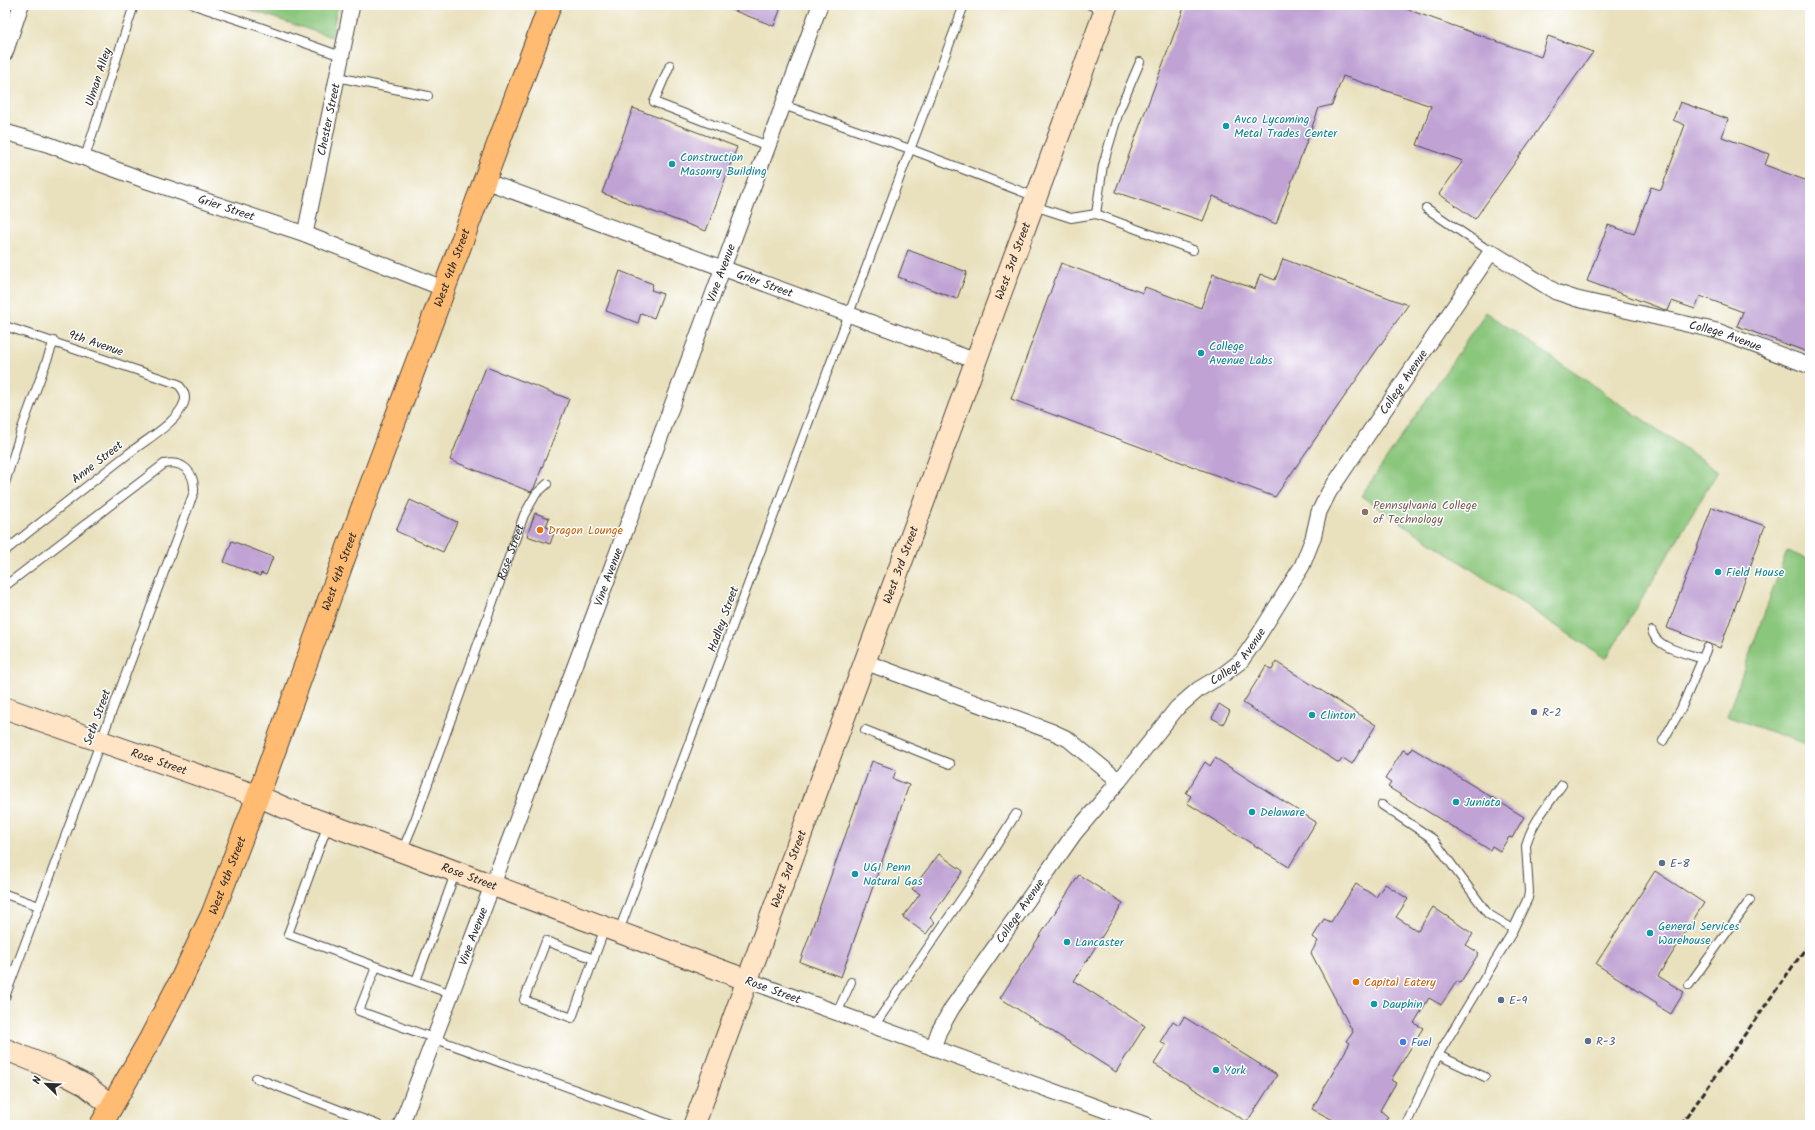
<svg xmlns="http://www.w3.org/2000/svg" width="1815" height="1130" font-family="Kalam,sans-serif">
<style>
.green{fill:#8ac67b;stroke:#5a7853}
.building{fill:#c0a3d4}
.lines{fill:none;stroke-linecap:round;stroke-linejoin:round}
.lane-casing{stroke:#484641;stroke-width:10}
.street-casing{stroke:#484641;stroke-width:17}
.secondary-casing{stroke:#484641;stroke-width:23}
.primary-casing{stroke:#484641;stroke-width:24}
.lane{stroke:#fff;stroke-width:8}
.street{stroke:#fff;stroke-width:15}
.secondary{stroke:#ffe4c6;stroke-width:21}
.primary{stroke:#ffbb71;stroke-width:22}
.rail{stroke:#2b2b2b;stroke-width:3;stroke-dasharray:6 3;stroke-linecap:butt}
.culture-dot{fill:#0f9aa8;stroke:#fff;stroke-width:1.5}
.education-dot{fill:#8d6e63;stroke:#fff;stroke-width:1.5}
.food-dot{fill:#e8710a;stroke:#fff;stroke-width:1.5}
.service-dot{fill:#5c6f8a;stroke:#fff;stroke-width:1.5}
.shop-dot{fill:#3f7fe0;stroke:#fff;stroke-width:1.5}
.labels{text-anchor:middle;stroke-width:3;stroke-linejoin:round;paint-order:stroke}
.street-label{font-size:12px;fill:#2b2b2b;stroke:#fff}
.culture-label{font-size:12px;fill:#0d838f;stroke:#fff;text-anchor:start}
.education-label{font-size:12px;fill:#785e54;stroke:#fff;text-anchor:start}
.food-label{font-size:12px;fill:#c56008;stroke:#fff;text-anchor:start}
.service-label{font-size:12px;fill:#4e5e75;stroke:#fff;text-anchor:start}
.shop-label{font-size:12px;fill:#366cbe;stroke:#fff;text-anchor:start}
</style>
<rect width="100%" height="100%" fill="#fff"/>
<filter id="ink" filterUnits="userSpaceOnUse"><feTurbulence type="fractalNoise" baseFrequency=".025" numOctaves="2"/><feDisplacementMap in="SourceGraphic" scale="8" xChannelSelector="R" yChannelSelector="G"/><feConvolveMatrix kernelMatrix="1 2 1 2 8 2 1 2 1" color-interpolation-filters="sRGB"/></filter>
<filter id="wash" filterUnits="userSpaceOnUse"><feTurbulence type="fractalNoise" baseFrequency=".012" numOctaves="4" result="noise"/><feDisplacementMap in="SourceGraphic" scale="16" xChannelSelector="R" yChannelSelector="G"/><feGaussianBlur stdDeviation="0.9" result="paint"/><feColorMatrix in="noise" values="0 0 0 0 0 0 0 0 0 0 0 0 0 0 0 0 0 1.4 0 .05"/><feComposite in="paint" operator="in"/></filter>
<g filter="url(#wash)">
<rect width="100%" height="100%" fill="#e9e1be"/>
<!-- green -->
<g class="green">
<path d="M236,5H338L331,37Z"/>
<path d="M1486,312L1718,471L1606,659L1361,496Z"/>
<path d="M1787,551L1810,560V741L1808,745L1727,716Z"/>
</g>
<g id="blocks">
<!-- building -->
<g class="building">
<path d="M722,5H782L774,26L722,6Z"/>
<path d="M1185,5H1395L1541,57L1548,36L1593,52L1475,219L1439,194L1463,161L1417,145L1431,106L1343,76L1332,105L1319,108L1276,224L1213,196L1203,221L1115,192Z"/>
<path d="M1680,102L1728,119L1722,137L1769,154L1765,165L1810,182V353L1737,326L1743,312L1700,296L1695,309L1672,301L1668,311L1587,281L1608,225L1634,234L1651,187L1661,190L1685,125L1673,120Z"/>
<path d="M633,108L737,147L706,231L602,193Z"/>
<path d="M908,250L967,272L957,299L898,277Z"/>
<path d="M1283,259L1408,305L1275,497L1011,399L1061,263L1143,293L1145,287L1201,308L1213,274L1255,289L1260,274L1275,280Z"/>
<path d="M620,271L653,284L651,290L663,294L654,318L641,313L638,323L606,311Z"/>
<path d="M486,367L569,399L534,488L531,492L450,460Z"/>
<path d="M410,500L457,522L443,552L396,531Z"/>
<path d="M1712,507L1765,526L1720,648L1667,628Z"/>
<path d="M535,513L549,518L546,527L555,530L550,544L527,536Z"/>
<path d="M232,541L273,557L266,575L261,573L260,576L224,562Z"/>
<path d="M1276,662L1376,725L1352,764L1343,758L1339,763L1243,703L1266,666L1272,670Z"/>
<path d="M1219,704L1230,711L1223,724L1212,718Z"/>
<path d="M1412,748L1524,817L1512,838L1509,837L1500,851L1492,846L1490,850L1388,787L1391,783L1385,779L1403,750L1409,753Z"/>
<path d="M1215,758L1316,822L1289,867L1187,803L1191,796L1186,793L1205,762L1210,766Z"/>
<path d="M872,761L896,770L893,779L909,785L841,977L800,962Z"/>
<path d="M939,854L963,871L930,918L935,922L926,934L903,917L920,894L912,889Z"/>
<path d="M1655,871L1704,903L1658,976L1684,992L1671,1014L1656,1005L1657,1003L1596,964Z"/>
<path d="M1079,875L1123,903L1074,981L1145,1026L1116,1072L1000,998Z"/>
<path d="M1356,884L1376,897L1385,884L1408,899L1396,917L1418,931L1433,907L1473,934L1466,945L1479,953L1460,983L1457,981L1441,1005L1429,998L1414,1023L1423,1028L1391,1080L1396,1083L1380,1110L1388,1117L1383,1125H1343L1312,1109L1350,1043L1347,1041L1353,1032L1311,953L1318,941L1313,937L1324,919L1331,922Z"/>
<path d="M1184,1017L1277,1075L1247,1122L1154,1064L1166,1045L1160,1042L1173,1021L1179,1025Z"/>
</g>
</g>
</g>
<g filter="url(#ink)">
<use href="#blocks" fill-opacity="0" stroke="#484641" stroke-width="1"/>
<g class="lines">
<defs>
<g id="lane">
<path d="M194,5L260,27L341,56"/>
<path d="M1090,5L1104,10"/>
<path d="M670,65L654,102L768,146"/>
<path d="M337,77L428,96"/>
<path d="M783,105L910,149L1036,197"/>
<path d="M85,157L134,5"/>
<path d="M1034,206L1071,218L1096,214L1193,250"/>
<path d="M1426,208L1491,252"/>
<path d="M1096,214L1103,165L1119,111L1140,62"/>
<path d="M5,326L178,384C183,390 187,395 184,403C176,424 145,440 128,454C87,486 46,518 5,551"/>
<path d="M5,483L22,428L54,341"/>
<path d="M5,586L164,464C183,460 195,472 194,492L5,997"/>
<path d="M1652,631C1657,649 1687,653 1703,659"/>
<path d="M865,730L950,764"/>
<path d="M1663,741L1681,709L1707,648"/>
<path d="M1382,805L1433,839L1488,914L1513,929"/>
<path d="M328,824L288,934L451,994"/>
<path id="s1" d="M402,851L415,820L524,515L536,494L547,484"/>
<path d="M5,894L39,906"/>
<path d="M619,931L964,5"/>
<path d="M594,959L546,941L524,1000L572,1018L605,928"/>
<path d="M376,967L359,1011L672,1125"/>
<path d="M416,981L456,871"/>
<path d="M1689,985L1750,900"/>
<path d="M837,1013L851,982"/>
<path d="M874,1026L973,882L1016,814"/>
<path d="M1438,1055L1485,1077"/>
<path d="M256,1078L378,1125"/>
<path d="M1406,1125L1438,1055L1510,936L1528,898L1529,892L1526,846C1531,823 1549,804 1562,785"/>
</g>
<g id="street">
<path d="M5,53L21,5"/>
<path id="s2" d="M5,132L47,144L144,180L305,234L445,289"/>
<path id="s3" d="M485,181L976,361"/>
<path id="s4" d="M305,234L352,5"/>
<path id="s5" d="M865,662L1053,732L1068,739L1119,781L1177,708L1199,689L1224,674L1241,661L1255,641L1302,566L1313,538L1319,512L1329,492L1491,252L1556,292L1577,299L1717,331L1810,366"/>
<path d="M747,980L1146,1125"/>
<path id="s6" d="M933,1048L939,1031L952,1008L1074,834L1119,781"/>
<path id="s7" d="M401,1125C544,753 682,379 820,5"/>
</g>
<g id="secondary">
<path id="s8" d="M5,708L258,796L285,808L747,980"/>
<path d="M5,1049L60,1072L85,1085L112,1106"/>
<path id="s9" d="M694,1125L1107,5"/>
</g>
<g id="primary">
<path id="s10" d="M101,1125L149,1041L181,980L212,915L258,796L360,514L550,5"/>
</g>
</defs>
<!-- lane casing -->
<use href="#lane" class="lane-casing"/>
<!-- street casing -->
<use href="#street" class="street-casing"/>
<!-- secondary casing -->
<use href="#secondary" class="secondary-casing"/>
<!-- primary casing -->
<use href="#primary" class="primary-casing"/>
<!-- lane -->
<use href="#lane" class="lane"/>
<!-- street -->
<use href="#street" class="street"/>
<!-- secondary -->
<use href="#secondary" class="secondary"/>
<!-- primary -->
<use href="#primary" class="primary"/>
<!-- rail -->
<path class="rail" d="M1681,1125L1810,942"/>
</g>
</g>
<!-- markers -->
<g class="culture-dot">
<circle cx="1226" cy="126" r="4"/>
<circle cx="672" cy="164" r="4"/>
<circle cx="1201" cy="353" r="4"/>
<circle cx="1718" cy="572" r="4"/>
<circle cx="1312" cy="715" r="4"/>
<circle cx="1456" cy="802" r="4"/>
<circle cx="1252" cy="812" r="4"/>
<circle cx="855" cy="874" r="4"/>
<circle cx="1650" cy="933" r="4"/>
<circle cx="1067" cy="942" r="4"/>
<circle cx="1374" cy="1004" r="4"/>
<circle cx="1216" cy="1070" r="4"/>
</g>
<circle class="education-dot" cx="1365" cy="512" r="4"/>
<g class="food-dot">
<circle cx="540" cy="530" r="4"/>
<circle cx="1356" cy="982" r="4"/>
</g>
<g class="service-dot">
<circle cx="1534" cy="712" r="4"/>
<circle cx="1662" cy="863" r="4"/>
<circle cx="1501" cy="1000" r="4"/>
<circle cx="1588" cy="1041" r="4"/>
</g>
<circle class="shop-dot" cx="1403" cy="1042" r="4"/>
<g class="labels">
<!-- street labels -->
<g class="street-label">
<text transform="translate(98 77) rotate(-72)" y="4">Ulman Alley</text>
<text dy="4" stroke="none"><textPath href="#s4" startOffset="117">Chester Street</textPath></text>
<text dy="4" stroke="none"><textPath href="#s2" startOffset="234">Grier Street</textPath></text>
<text dy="4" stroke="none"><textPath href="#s9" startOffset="921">West 3rd Street</textPath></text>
<text dy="4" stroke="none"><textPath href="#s10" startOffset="928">West 4th Street</textPath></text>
<text dy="4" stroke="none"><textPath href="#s7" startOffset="910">Vine Avenue</textPath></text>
<text dy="4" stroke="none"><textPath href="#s3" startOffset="298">Grier Street</textPath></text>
<text dy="4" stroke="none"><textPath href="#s5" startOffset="1189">College Avenue</textPath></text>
<text transform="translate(96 343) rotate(19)" y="4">9th Avenue</text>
<text dy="4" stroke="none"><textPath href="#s5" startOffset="781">College Avenue</textPath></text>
<text transform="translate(97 462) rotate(-38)" y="4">Anne Street</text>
<text dy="4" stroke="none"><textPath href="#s1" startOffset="318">Rose Street</textPath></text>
<text dy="4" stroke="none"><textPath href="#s9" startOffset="597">West 3rd Street</textPath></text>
<text dy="4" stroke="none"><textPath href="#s10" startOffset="604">West 4th Street</textPath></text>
<text dy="4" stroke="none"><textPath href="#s7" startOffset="586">Vine Avenue</textPath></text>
<text transform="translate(723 619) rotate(-70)" y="4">Hadley Street</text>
<text dy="4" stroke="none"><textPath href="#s5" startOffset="457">College Avenue</textPath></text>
<text transform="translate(97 717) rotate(-70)" y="4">Seth Street</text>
<text dy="4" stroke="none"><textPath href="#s8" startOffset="163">Rose Street</textPath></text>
<text dy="4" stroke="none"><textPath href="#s9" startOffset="273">West 3rd Street</textPath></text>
<text dy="4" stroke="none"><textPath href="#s10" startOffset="280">West 4th Street</textPath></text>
<text dy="4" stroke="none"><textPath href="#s8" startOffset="494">Rose Street</textPath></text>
<text dy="4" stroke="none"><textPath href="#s6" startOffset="163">College Avenue</textPath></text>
<text dy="4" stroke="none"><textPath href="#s7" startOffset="202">Vine Avenue</textPath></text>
<text transform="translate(773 990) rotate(20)" y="4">Rose Street</text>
</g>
<!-- culture labels -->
<g class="culture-label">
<text x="1234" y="123">Avco Lycoming<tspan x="1234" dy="14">Metal Trades Center</tspan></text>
<text x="680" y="161">Construction<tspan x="680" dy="14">Masonry Building</tspan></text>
<text x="1209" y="350">College<tspan x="1209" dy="14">Avenue Labs</tspan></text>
<text x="1726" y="576">Field House</text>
<text x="1320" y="719">Clinton</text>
<text x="1464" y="806">Juniata</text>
<text x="1260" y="816">Delaware</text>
<text x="863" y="871">UGI Penn<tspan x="863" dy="14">Natural Gas</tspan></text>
<text x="1658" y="930">General Services<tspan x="1658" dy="14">Warehouse</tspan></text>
<text x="1075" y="946">Lancaster</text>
<text x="1382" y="1008">Dauphin</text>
<text x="1224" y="1074">York</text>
</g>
<!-- education labels -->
<g class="education-label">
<text x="1373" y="509">Pennsylvania College<tspan x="1373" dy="14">of Technology</tspan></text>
</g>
<!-- food labels -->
<g class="food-label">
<text x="548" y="534">Dragon Lounge</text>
<text x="1364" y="986">Capital Eatery</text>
</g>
<!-- service labels -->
<g class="service-label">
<text x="1542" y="716">R-2</text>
<text x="1670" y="867">E-8</text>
<text x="1509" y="1004">E-9</text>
<text x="1596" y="1045">R-3</text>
</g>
<!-- shop labels -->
<g class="shop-label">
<text x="1411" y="1046">Fuel</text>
</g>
</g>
<!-- margin -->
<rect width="1815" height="1130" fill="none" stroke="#fff" stroke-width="20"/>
<!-- north arrow -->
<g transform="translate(46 1084) rotate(293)" stroke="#ffffff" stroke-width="3" paint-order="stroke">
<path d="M0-3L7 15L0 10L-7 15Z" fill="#2b2b2b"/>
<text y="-6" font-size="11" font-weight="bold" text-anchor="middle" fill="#2b2b2b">N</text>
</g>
</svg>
